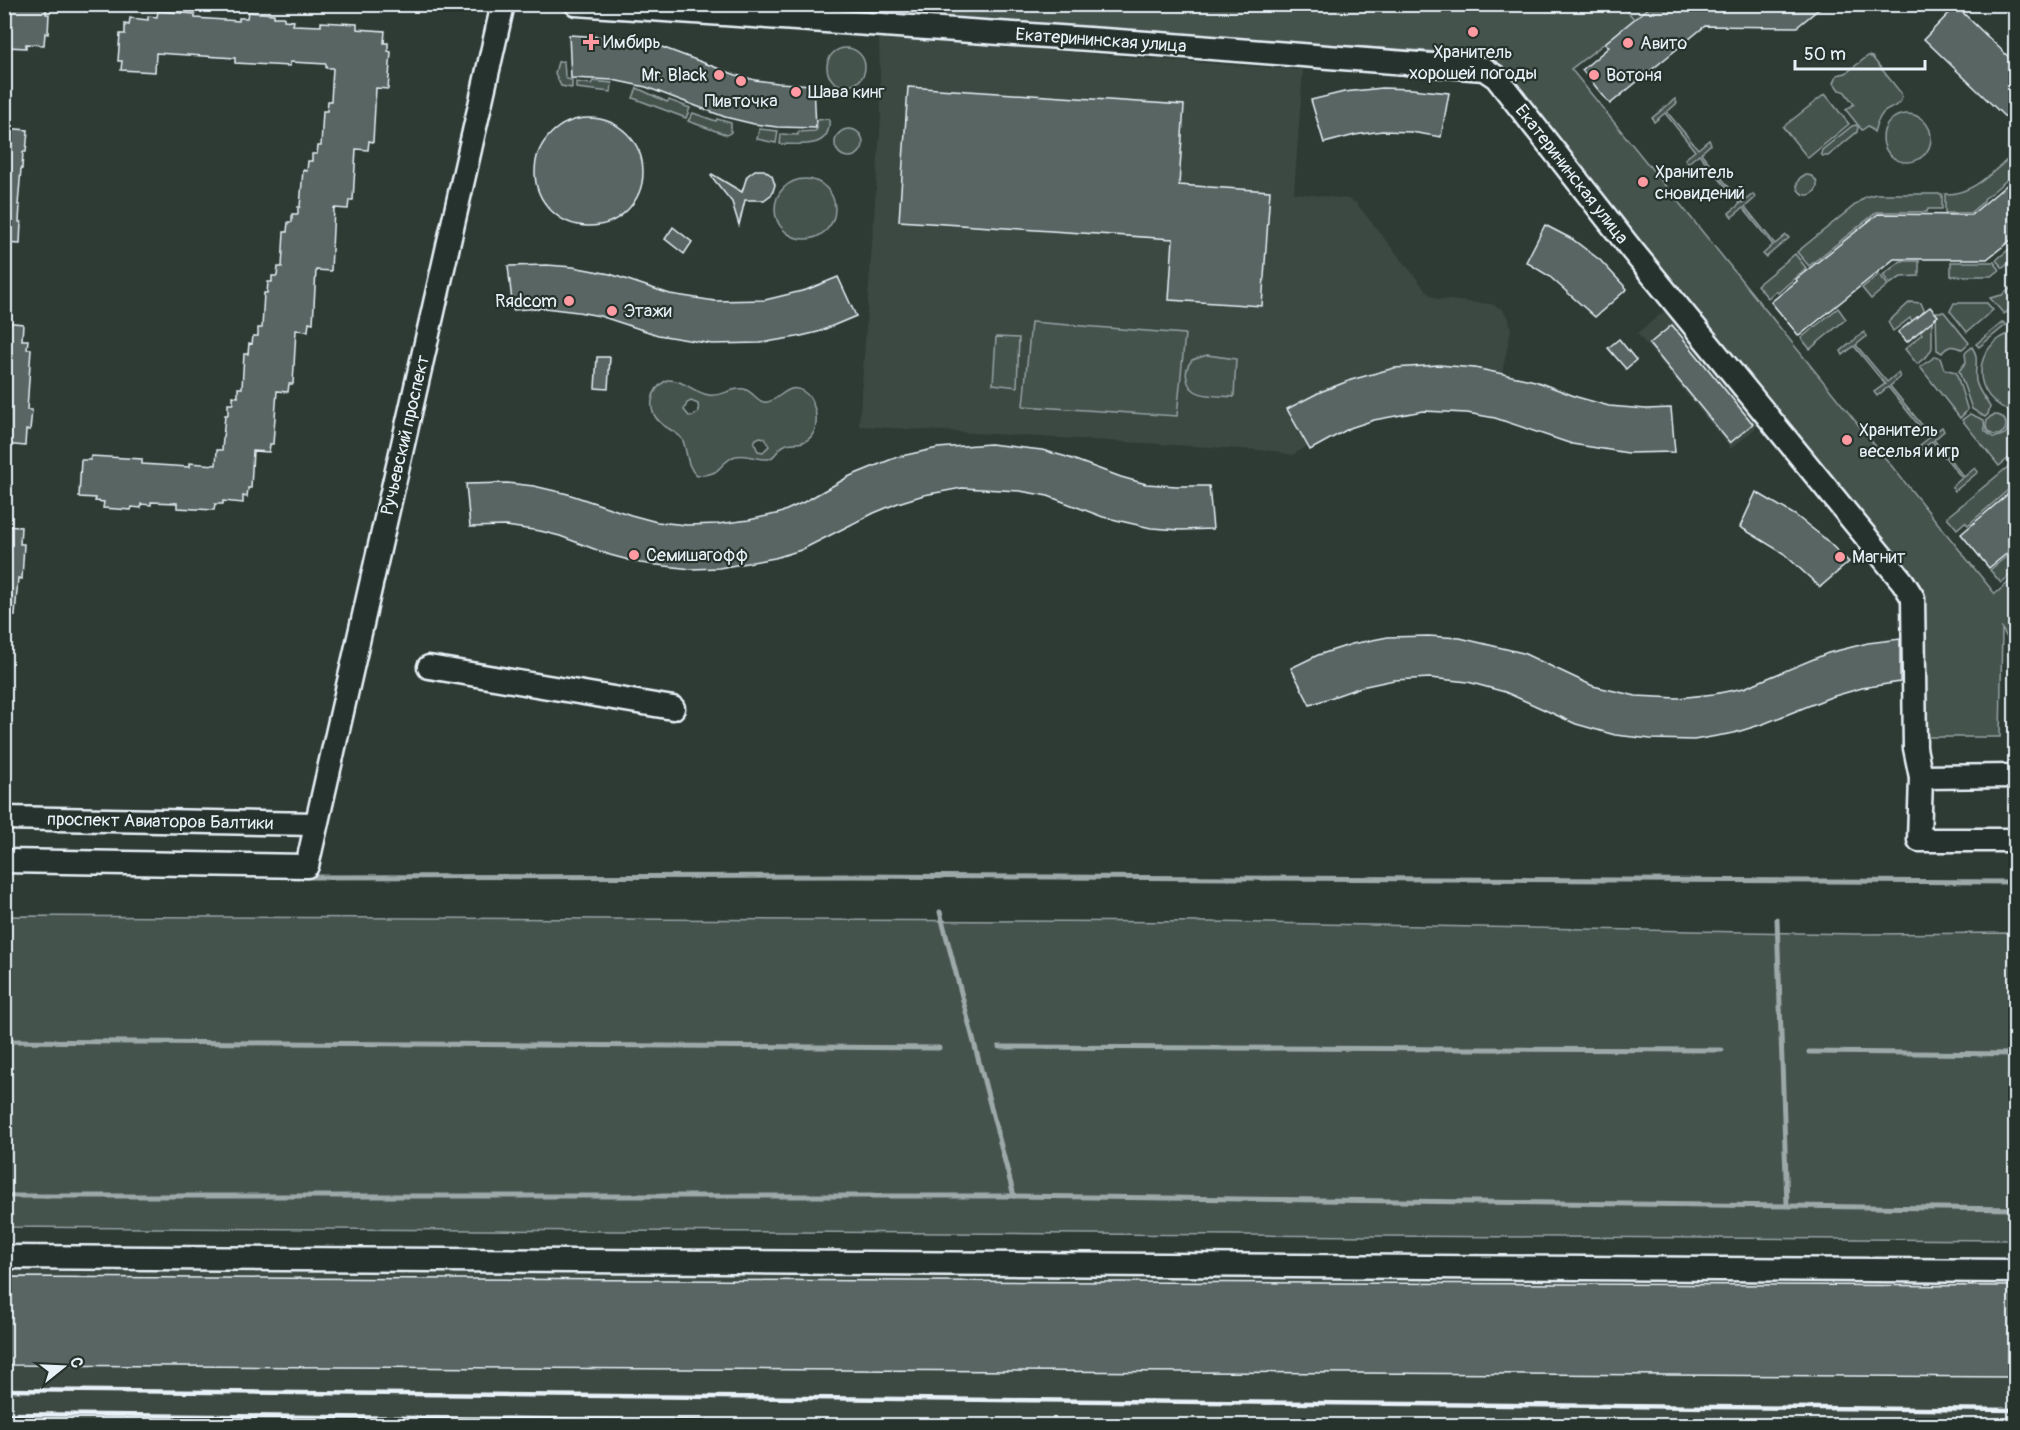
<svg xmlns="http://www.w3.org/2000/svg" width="2020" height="1430" font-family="Pangolin,sans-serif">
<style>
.built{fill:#3b4843}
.green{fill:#45524e;stroke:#96a2a3;stroke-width:1.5;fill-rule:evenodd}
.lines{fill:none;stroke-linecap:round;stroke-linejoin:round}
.stream{stroke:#9da8a9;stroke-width:5}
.building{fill:#596563;stroke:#e8f1f8;stroke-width:1.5}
.minor-casing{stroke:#e8f1f8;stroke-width:27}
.minor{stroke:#26332d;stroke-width:22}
.rail{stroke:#e8f1f8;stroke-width:4.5}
.poi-dot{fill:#ff9aa2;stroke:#26332d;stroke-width:2}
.labels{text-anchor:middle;stroke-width:4.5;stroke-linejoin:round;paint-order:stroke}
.street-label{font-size:18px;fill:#e8f1f8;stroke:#26332d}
.poi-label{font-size:18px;fill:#e8f1f8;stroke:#26332d;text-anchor:start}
</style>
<rect width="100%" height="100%" fill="#2e3b35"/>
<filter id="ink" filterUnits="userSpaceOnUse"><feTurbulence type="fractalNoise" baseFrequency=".0167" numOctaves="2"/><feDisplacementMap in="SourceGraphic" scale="12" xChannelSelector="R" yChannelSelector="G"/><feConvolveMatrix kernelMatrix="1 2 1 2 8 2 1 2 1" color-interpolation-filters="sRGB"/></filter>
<g filter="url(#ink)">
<!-- built -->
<g class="built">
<path d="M1622,5H1653L1635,20Z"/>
<path d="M879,35L1150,59L1303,70L1294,193L1348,199L1356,203L1429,294L1437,299L1491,304L1502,309L1509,319L1511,330L1502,373L1439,365L1393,368L1351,380L1320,392L1288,409L1308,446L1292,455L1275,451L859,426L881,118Z"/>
<path d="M1666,310L1759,425L1731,449L1637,333Z"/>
<path d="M5,1271L2015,1280V1425L5,1426Z"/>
</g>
<!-- green -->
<g class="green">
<path d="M754,4L1622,5L1635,20L1571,69L1995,594L2015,577V639H2008L2002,629L2000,737H1921L1917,590L1486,55L754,7Z"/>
<circle cx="846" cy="67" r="19"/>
<path d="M1868,56L1872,57L1901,93C1905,106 1891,106 1883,113C1878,119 1876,125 1874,132L1868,126L1862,130L1846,110L1854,104L1844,91L1839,90L1834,83L1837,75L1846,73Z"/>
<path d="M564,61L565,76L567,79L572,80V88L561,86L555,73L558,62Z"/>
<path d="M593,81L612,83L611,92L576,88V82L591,84Z"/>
<path d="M637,88L667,102L669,100L690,108L686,118L633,98Z"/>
<path d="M1825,94L1849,124L1808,158L1783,127Z"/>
<path d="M1675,99L1677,103L1667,112L1698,149L1709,140L1711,144L1701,153L1742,203L1753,194L1755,198L1745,207L1775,244L1786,235L1789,238L1766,257L1763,254L1773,245L1743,208L1732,217L1729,213L1740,204L1699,154L1688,163L1685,159L1695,151L1665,113L1654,122L1652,118Z"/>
<path d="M693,113L716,121L717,119L731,123V132L727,135L688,121Z"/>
<circle cx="1907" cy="138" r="24"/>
<path d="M829,119C832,150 800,144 780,144L781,134L798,135V132L815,131L817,129V120Z"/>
<path d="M1856,125L1858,127L1857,132L1828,156H1823L1821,154L1822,150L1852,126Z"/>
<circle cx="849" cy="143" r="14"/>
<path d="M759,129L778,131L776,143L757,139Z"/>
<path d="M2014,154L2015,156V173L1984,199V201L1970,213H1945V194C1973,195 1993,171 2014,154Z"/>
<circle cx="1807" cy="185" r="10"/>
<circle cx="805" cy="209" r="30"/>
<path d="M1876,194H1942V209H1928L1927,212H1877L1809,266L1797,252L1865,197Z"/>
<path d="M2015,240V258L2003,268L1996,260L2014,245L2012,242Z"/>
<path d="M1795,254L1806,268L1778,293L1776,291L1768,298L1757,285Z"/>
<path d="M1901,261H1919V276L1901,277L1890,284L1883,275Z"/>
<path d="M1951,262H1994L2000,270L1991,276H1951Z"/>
<path d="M1879,274L1888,285L1871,299L1862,288Z"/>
<path d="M2015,285V305L2004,314L1990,298L2002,295Z"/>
<path d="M1910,302L1921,303L1925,312H1932V348L1928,355L1917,364L1905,349L1922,334L1910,318L1893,331L1888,322Z"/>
<path d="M1954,303H1987L1993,310L1967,332L1950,311Z"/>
<path d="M1838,308L1846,319L1810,349L1801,338Z"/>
<path d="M1936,312H1944L1969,343L1962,349C1954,345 1948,345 1942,353L1937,350Z"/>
<path d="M1031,322L1185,334L1177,416L1023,406Z"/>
<path d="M2003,322L2006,325L1979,347L1976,344Z"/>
<path d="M1864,332L1867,336L1856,345L1887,382L1898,373L1900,377L1890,386L1931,436L1942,427L1944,431L1934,440L1964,477L1975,468L1978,472L1955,491L1952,487L1962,478L1932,441L1921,450L1919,446L1929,438L1888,387L1877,396L1874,392L1885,384L1854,346L1843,355L1841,351Z"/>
<path d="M2015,332H2016L2015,412C1969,401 1970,343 2015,332Z"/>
<path d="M996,337L1019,338L1017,387L993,384Z"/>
<path d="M1972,347C1980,358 1974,368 1976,381C1978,391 1985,398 1990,407L1988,414L1985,417L1972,409L1959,371L1966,362L1965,353Z"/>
<path d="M1207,355L1236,359L1234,397C1218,395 1190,399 1187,379C1185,371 1187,366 1192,360Z"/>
<path d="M1936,356L1940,358L1944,369L1956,372L1967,408V411L1960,418L1920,367Z"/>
<path d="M667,380C683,379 694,393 709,395C722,397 732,387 744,389C753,391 758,404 767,402C780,400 789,381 804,392C819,402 822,436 803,442C797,444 790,442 785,445C777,448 776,458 768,459C757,460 747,453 736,456C727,458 722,467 715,472C709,475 703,475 697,476C686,466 688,454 683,441C679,432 668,430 661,423C646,411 650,389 667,380ZM691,401L698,404L699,412L693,416H689L684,410L687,403ZM760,437L765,438L769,446L763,452L758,451L754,443L756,439Z"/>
<path d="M1970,414L1984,420L1985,431L1994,438L2005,434L2011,422L2015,418V453L1999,466L1962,420Z"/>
<circle cx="1996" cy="425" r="10"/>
<path d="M2015,461V484L1968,525L1965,522L1957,529L1947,517Z"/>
<path d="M2015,549V571L2001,583L1990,570Z"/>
<path d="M4,916L1211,922L1858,934L2015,933V1240L5,1227Z"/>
</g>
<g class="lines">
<!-- stream -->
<g class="stream">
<path d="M304,877L855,876L2016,882"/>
<path d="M940,912L1014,1196"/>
<path d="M1777,919L1787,1205"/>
<path d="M4,1041L939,1048"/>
<path d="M999,1047L1722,1050"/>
<path d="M1809,1052L2016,1054"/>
<path d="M4,1196H1014L2016,1209"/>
</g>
</g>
<!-- building -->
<g class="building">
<path d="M4,4H47L46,14H49L48,34L45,33L44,45L26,44V48L7,47V43H4Z"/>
<path d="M1653,4H1825L1797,27L1705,26L1610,104L1582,70L1609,47L1605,43Z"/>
<path d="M1956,6L2016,64V106L2005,117L1924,39Z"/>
<path d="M158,11L195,14V18L239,21V18H247L248,12L274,14V17H284V20L294,21L293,25L321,26V22L357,24V29L385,31L384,43H388V51L391,52L388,89L376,88L373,142L369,141L368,150L356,149L353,200H349L348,209L334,208L331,271L316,270L313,323L309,322L308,331L296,330L293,384H289L288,392L277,391L273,444H270L269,452L253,451L251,488H248L247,497L243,496V503L223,501V504H215L214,510L177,508V503L151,502V505L141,504V508L132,507L131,510L103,508L104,502L95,501L96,498L79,497L81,460H90L91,456L142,459V464L189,467V463L216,465L217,450H222L225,415H228V404H233V396L238,397V388H242L244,354H248L249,343L252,344L253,336H258V328H262L264,293H267L268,282H272V276H277L278,267H282L284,232H287L288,222H292V214H298V207H300L303,170L307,171L308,161H312V154H317L318,146H321L323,111H327L328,101H331L333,68H326V64L290,62V66L235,63V58L156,53L155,72L121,70L122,61H118L120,34H125V24L129,25L130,18L148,20V16L157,17Z"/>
<path d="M569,35L623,38L659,46L736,75L755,80L778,83L814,85L816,128L777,127L754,124L725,117L646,87L613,80L571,78Z"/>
<path d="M908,87L1184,105L1179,185L1270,191L1262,306L1169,300L1173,239L899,221Z"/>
<path d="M1382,88L1412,89L1449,93L1441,137L1411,132L1382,131L1355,135L1324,143L1311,100L1344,92Z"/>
<circle cx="589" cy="172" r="54"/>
<path d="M4,128L28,130L26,152H23L22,169H21L18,205H20L19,222H21L20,244L4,243Z"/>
<path d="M755,170H764L772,176L775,185L772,194L764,200H745L739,225L732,202L711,176L712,174L742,192L747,176Z"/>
<path d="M2016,177V236L1987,259H1894L1799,336L1771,302L1797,281L1796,279L1878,214L1971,215Z"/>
<path d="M1545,225L1572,239L1600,260L1627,289L1595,317L1549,276L1526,262Z"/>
<path d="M673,227L692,242L684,254L665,239Z"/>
<path d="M547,265L573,267L610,274L670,294L715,301L765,300L806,290L838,277L856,316L818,332L797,337L760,343L712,344L658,335L600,316L578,312L544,308L513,310L508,266Z"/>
<path d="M1930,307L1938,316L1907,342L1898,332Z"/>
<path d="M4,322L23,324L22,340H28L27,349H31L27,410H32L30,430H26L25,446L4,444Z"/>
<path d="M1672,325L1753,424L1730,443L1649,344Z"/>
<path d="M1619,339L1636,360L1626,369L1608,348Z"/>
<path d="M597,357H610L608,389L595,388Z"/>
<path d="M1439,365L1475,368L1535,381L1577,397L1609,406L1646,409L1671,408L1675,452L1628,453L1572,444L1495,418L1467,413L1423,411L1374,420L1350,428L1310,450L1287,409L1320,392L1351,380L1394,368Z"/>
<path d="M990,444L1042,450L1067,457L1121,477L1146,484L1177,486H1209L1213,529L1180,530L1151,528L1103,517L1048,496L1020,491L962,488L924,495L898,503L874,513L801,550L775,558L719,568L691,569L640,563L610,555L560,536L540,531L506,526L470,527L466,484L507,483L534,486L568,494L631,515L657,522L687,525L718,524L749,520L780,513L804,502L850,476L897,457L938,448Z"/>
<path d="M2016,487V546L1989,568L1961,534Z"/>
<path d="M1756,492L1795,515L1823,537L1849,562L1820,587L1783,553L1740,527Z"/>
<path d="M4,526L21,527L20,544H24L22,579L18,578L15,616H4Z"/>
<path d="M1428,636L1460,638L1523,653L1593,686L1636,696L1678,698L1714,694L1744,688L1828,653L1868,643L1900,639V682L1862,688L1831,697L1763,724L1734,733L1694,740L1651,739L1615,735L1576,724L1505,692L1468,682L1430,678L1394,680L1361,687L1310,705L1291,668L1318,655L1352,644L1388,637Z"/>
<path d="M4,1277L2016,1286V1377L4,1365Z"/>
</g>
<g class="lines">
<defs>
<g id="minor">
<path d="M576,4L1147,43L1484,69L1496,77L1631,249L1903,582L1913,598L1915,748L1921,777L1919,840H2016"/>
<path d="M429,667L673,708"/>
<path d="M1921,777L2016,776"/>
<path d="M4,818L316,824"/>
<path d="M4,861L307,866L503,4"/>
<path d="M4,1257L2016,1271"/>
</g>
</defs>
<!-- minor casing -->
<use href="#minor" class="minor-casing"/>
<!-- minor -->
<use href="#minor" class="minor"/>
<!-- rail -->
<g class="rail">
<path d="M4,1390L2016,1410"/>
<path d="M4,1414L1246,1426"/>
</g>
</g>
</g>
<!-- markers -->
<g class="poi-dot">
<circle cx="1473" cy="32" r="6"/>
<path d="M588 33h6v6h6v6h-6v6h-6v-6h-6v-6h6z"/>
<circle cx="1628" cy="43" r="6"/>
<circle cx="719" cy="75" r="6"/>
<circle cx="1594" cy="75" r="6"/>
<circle cx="741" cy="81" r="6"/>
<circle cx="796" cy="92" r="6"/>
<circle cx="1643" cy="182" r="6"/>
<circle cx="569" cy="301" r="6"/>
<circle cx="612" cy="311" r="6"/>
<circle cx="1847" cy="440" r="6"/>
<circle cx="634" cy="555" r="6"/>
<circle cx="1840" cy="557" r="6"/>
</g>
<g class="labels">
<!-- street labels -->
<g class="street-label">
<text transform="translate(1101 40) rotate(4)" y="6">Екатерининская улица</text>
<text transform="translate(1572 174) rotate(52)" y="6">Екатерининская улица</text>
<text transform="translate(405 435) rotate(-77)" y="6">Ручьевский проспект</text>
<text transform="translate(160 821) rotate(1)" y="6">проспект Авиаторов Балтики</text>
</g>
<!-- poi labels -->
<g class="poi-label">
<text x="603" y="48">Имбирь</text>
<text x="1640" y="49">Авито</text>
<text x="1473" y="58" text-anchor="middle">Хранитель<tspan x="1473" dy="21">хорошей погоды</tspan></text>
<text x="707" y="81" text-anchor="end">Mr. Black</text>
<text x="1606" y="81">Вотоня</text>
<text x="808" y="98">Шава кинг</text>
<text x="741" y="107" text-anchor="middle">Пивточка</text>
<text x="1655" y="178">Хранитель<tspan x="1655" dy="21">сновидений</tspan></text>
<text x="557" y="307" text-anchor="end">Rяdcom</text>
<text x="624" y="317">Этажи</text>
<text x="1859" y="436">Хранитель<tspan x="1859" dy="21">веселья и игр</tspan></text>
<text x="646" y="561">Семишагофф</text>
<text x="1852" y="563">Магнит</text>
</g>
</g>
<!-- margin -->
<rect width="2020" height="1430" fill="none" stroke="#26332d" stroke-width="24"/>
<rect x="12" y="12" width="1996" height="1406" fill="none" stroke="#e8f1f8" stroke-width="2" filter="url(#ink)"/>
<!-- north arrow -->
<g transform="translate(63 1367) rotate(72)" stroke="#26332d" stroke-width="4.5" paint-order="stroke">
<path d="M0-4.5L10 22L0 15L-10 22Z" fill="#e8f1f8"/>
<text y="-9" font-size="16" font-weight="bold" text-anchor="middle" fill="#e8f1f8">С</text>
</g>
<!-- scale -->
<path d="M1795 60v9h130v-9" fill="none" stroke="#e8f1f8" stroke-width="3"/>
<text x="1804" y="60" font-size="18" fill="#e8f1f8" stroke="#26332d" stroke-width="4.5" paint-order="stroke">50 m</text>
</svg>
